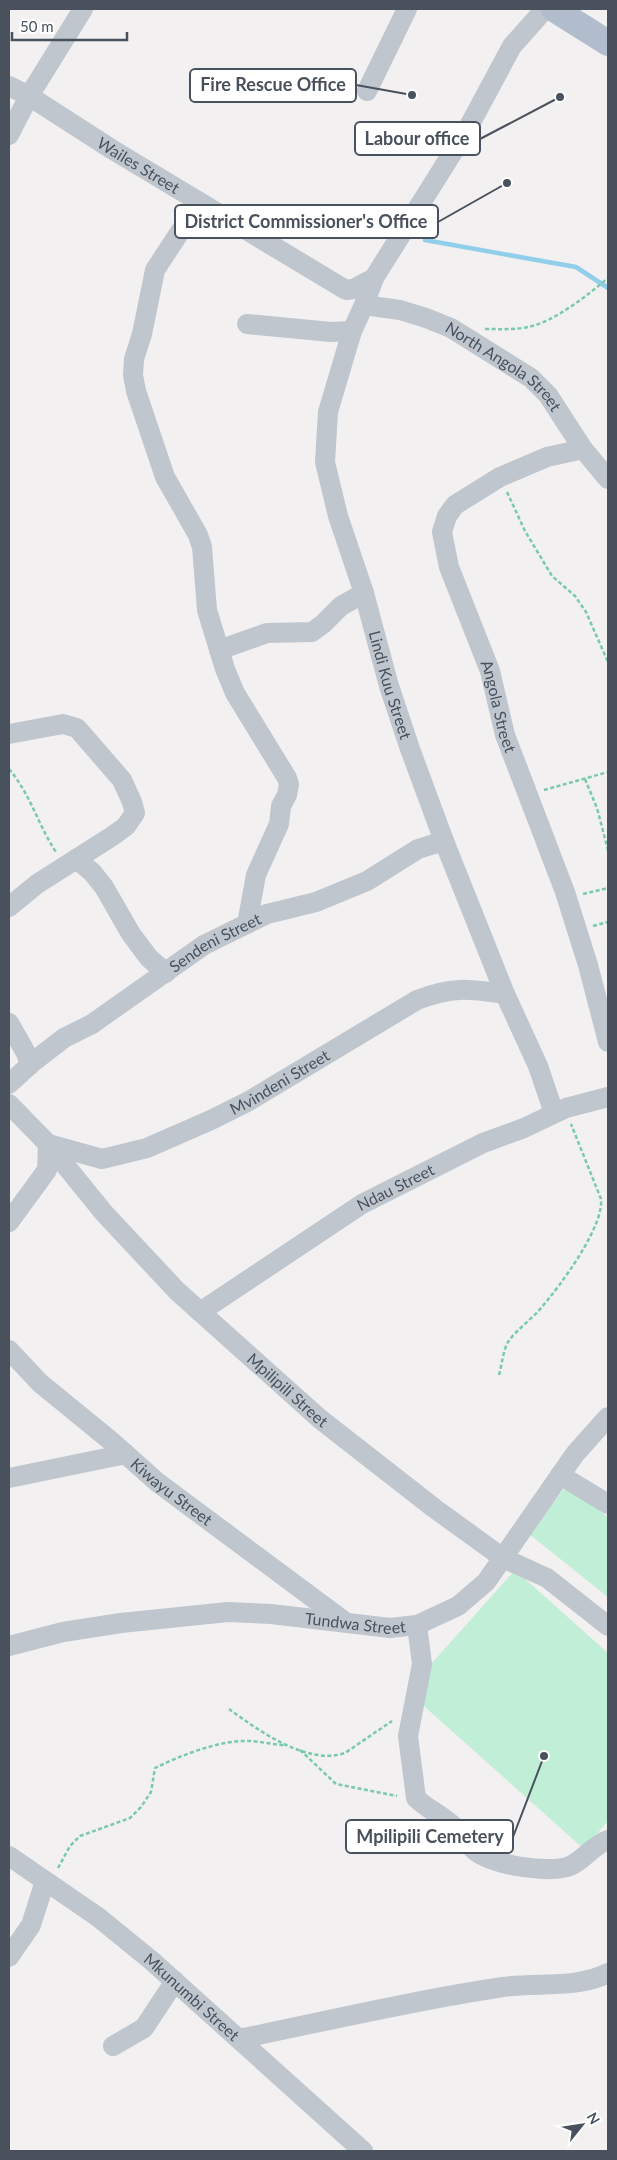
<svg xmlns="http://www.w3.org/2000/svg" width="617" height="2160" font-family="Lato,sans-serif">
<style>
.green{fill:#c1eed6}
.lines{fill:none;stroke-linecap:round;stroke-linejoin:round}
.stream{stroke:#90cee9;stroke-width:4.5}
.path{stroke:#7acaaa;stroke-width:2.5;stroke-dasharray:4 2.5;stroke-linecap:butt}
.minor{stroke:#bfc6ce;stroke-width:20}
.major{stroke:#b1bdcd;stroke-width:26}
.labels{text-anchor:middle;stroke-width:4;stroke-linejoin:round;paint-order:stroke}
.street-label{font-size:16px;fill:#49515d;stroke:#fff}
.leader{fill:none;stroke:#49515d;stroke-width:2}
.callout-dot{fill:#49515d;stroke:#fff;stroke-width:2}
.callout{fill:#fff;stroke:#49515d;stroke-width:2}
.callout-label{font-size:18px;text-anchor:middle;font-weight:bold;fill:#49515d}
</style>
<rect width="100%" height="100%" fill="#f2f0f0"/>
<!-- green -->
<g class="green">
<path d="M571,1480L608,1518V1597L529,1534Z"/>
<path d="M515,1570L608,1653V1821L584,1849L407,1691Z"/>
</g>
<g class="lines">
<!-- stream -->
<path class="stream" d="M425,240L576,267L608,288"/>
<!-- path -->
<g class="path">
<path d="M485,329C500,329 514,330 528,327C554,322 588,295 608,278"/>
<path d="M507,492L525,531L552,576L575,596L586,612L608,662"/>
<path d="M9,769C31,795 38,825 56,852"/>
<path d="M585,779L597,808L608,850"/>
<path d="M544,790L608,772"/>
<path d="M583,894L608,888"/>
<path d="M593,926L608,922"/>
<path d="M499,1375C502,1364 503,1351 508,1342C517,1329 531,1320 541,1308C560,1286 604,1227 601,1199L571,1124"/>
<path d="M229,1709C258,1730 307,1766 345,1753L392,1721"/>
<path d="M300,1750L336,1784L397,1796"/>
<path d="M58,1868L70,1846L80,1836L130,1818L141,1807L151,1792L155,1768C179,1756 220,1740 247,1741C260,1741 273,1745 286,1745"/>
</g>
<!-- minor -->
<g class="minor">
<path id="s1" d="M545,9L512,46L468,128L374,278L364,305L352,331L328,412L325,462L338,516L364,593L389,686L410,749L444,841L505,994L538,1066L554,1113"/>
<path id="s2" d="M9,86L29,96L113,150L346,290L353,289L374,278"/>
<path d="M367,91L407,9"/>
<path d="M9,135L29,96L83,9"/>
<path d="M197,201L189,218L155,270L142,334L134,359L133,375L136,391L165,477L198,535L202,547L207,610L225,669L235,693L287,778L289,784L287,795L281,806L279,824L256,875L247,924"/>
<path id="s3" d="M364,305L400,310L426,318L451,328L531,378L548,395L583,449L608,479"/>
<path d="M247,324L331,332L352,331"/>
<path id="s4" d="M583,449L547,457L500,477L455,505L447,516L442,532L449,567L490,671L505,735L565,892L588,965L608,1042"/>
<path d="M219,650L267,633L312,632L323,624L341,606L364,593"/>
<path d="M9,734L63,724L77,728L122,780L132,802L135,813L126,826L114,835L37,884L9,907"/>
<path d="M76,859L92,872L104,887L131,934L149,958L166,973"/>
<path d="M9,1023L26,1053L30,1065"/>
<path id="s5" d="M9,1084L33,1062L64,1038L92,1024L204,945L267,914L316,902L367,881L418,849L444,841"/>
<path id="s6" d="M9,1104L48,1144L104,1213L177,1291L320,1419L434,1508L503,1558L547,1578L608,1626"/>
<path id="s7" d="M9,1222L47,1170L48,1144L102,1159L147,1148L211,1120L249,1101L417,1000C453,986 469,989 505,994"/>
<path id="s8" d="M200,1312L362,1204L483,1143L524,1128L566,1108L608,1097"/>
<path id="s9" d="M9,1350L40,1383L111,1441L157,1482L344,1621"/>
<path d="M560,1475L608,1504"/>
<path d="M9,1478L126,1454"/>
<path d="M417,1625L422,1664L408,1736L416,1798C426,1808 439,1814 450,1823C460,1831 465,1841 473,1849C489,1865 549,1874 570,1866C584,1860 593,1845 608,1840"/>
<path id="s10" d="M9,1646L63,1632L121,1623L228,1612L271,1614L390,1628L417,1625L458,1606L486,1582L575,1454L608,1417"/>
<path id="s11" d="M9,1856L98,1917L152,1961L363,2151"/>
<path d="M9,1957L31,1925L45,1881"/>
<path d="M239,2039C327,2021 415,2000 503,1987C537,1982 577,1989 608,1973"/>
<path d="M113,2046L144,2028L175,1981"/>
</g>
<!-- major -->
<path class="major" d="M554,9L608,43"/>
</g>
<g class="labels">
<!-- street labels -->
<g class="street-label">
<text dy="6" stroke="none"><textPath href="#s2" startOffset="152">Wailes Street</textPath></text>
<text dy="6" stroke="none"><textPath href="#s3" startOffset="156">North Angola Street</textPath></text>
<text dy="6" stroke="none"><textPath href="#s1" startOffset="744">Lindi Kuu Street</textPath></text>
<text dy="6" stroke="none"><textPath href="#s4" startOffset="355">Angola Street</textPath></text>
<text dy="6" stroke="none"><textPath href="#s5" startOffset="251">Sendeni Street</textPath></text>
<text dy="6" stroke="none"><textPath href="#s7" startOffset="341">Mvindeni Street</textPath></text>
<text dy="6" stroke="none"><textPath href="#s8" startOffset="232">Ndau Street</textPath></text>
<text dy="6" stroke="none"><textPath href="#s6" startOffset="400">Mpilipili Street</textPath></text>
<text dy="6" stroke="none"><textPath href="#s9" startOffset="216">Kiwayu Street</textPath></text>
<text dy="6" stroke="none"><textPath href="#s10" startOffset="350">Tundwa Street</textPath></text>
<text dy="6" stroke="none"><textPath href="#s11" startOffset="231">Mkunumbi Street</textPath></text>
</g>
</g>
<!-- callouts -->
<path class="leader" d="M412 95L356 85M560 97L480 139M507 183L438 222M544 1756L513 1837"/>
<g class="callout-dot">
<circle cx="412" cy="95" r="5"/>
<circle cx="560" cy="97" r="5"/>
<circle cx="507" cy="183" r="5"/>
<circle cx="544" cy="1756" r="5"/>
</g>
<g class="callout">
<rect x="190" y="69" width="166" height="33" rx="5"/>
<rect x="355" y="122" width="125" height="33" rx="5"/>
<rect x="175" y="205" width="263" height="33" rx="5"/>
<rect x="346" y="1820" width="167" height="33" rx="5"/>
</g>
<g class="callout-label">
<text x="273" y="91">Fire Rescue Office</text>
<text x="417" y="145">Labour office</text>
<text x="306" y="228">District Commissioner's Office</text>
<text x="430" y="1843">Mpilipili Cemetery</text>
</g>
<!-- border -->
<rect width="617" height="2160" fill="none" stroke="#49515d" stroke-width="20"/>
<!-- north arrow -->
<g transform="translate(582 2125) rotate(60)" stroke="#ffffff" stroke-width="4" paint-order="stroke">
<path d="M0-4L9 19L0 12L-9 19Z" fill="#49515d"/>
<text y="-8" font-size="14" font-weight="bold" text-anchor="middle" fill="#49515d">N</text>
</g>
<!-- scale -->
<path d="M12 32v8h115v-8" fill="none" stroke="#49515d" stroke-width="2.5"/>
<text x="20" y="32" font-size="15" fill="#49515d" stroke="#ffffff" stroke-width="4" paint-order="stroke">50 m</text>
</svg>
